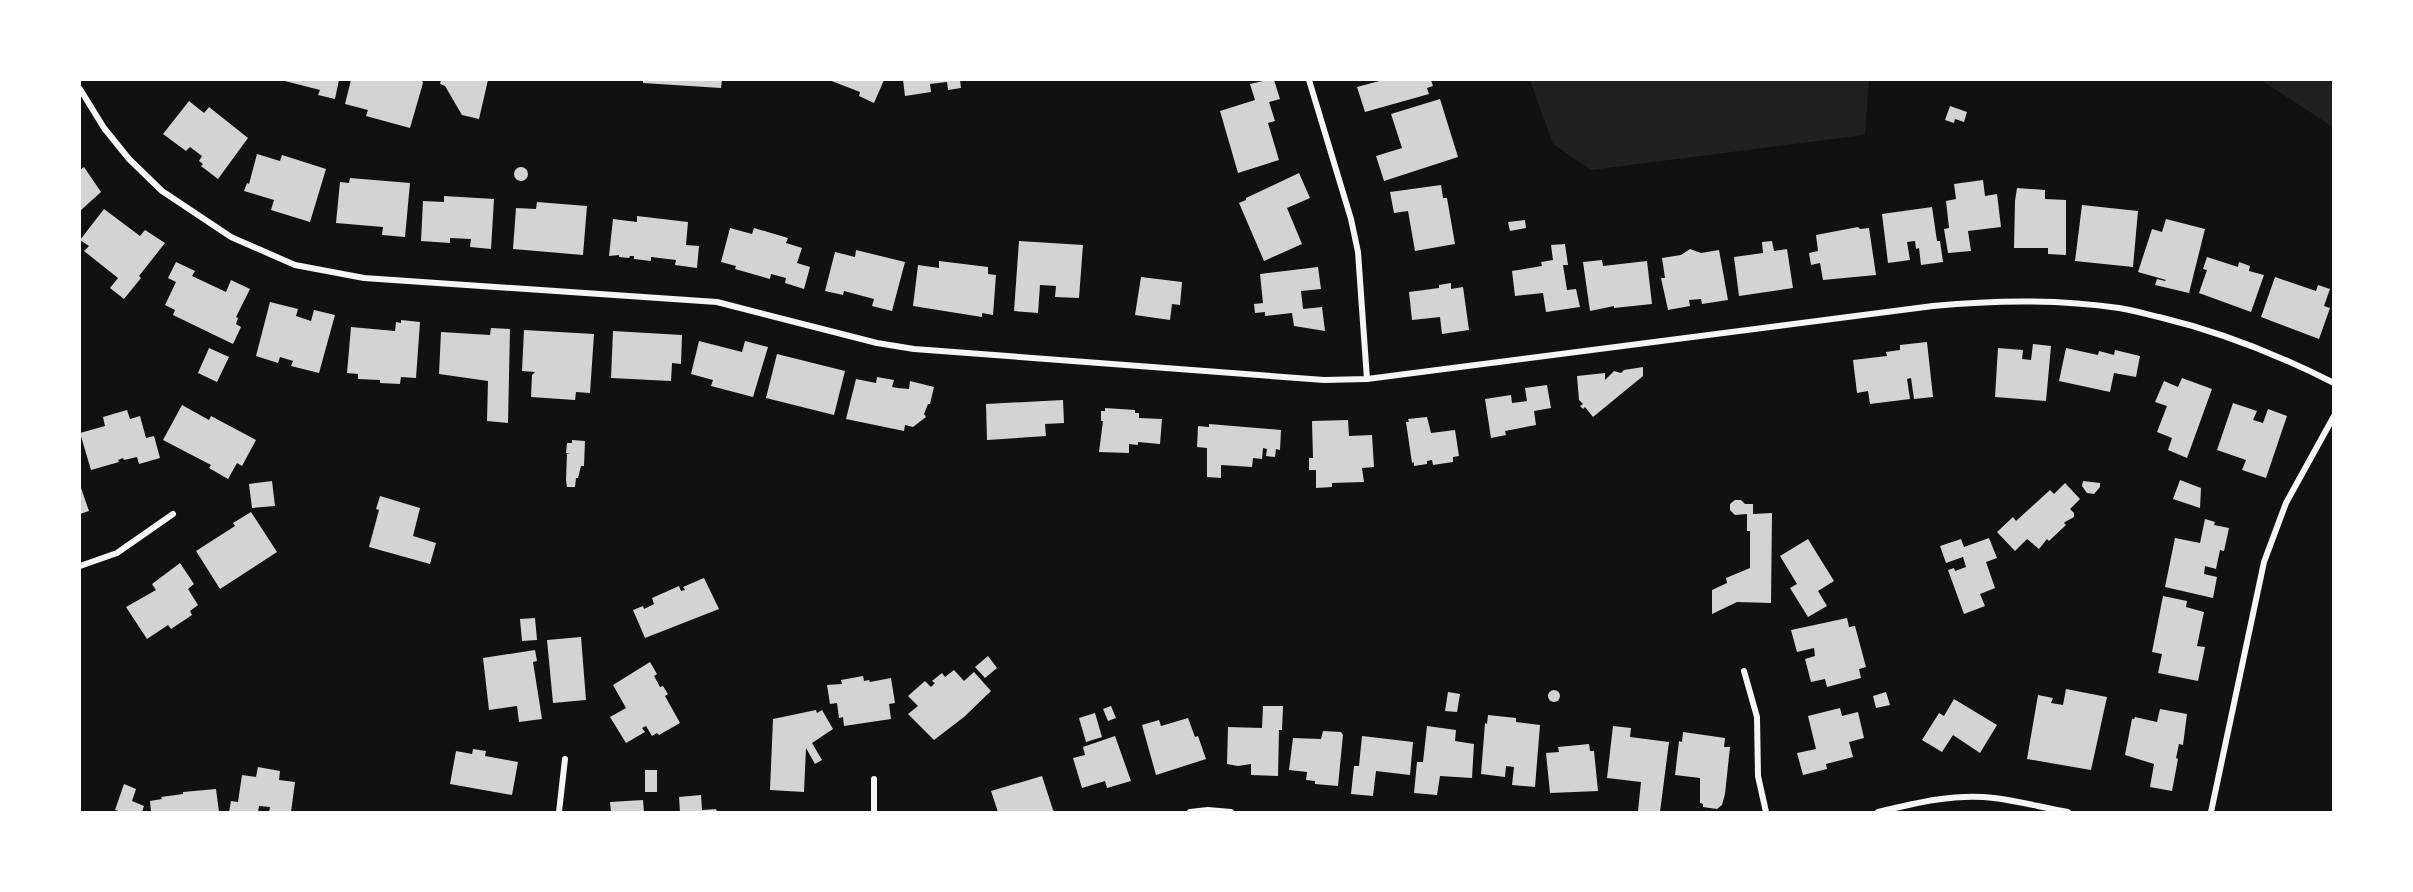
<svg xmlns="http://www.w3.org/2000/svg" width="2413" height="892" font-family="Figtree,sans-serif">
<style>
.green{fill:#202020}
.building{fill:#d3d3d3}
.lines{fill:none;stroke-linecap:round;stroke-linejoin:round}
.minor{stroke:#f5f5f5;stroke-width:6}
</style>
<rect width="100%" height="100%" fill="#111"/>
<!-- green -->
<g class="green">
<path d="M1530,80H1869L1865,135L1591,170L1553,144Z"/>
<path d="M2261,80H2333V127Z"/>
</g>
<!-- building -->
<g class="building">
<path d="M281,80H339L335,99L318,95L320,90Z"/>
<path d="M351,80H422L423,83L410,128L366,116L368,110L345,104Z"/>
<path d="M441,80H488L479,119L462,115L445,86L440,84Z"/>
<path d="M643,80H722L721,88L643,83Z"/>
<path d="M829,80H884L874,103L859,96L860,92Z"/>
<path d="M903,80H960L961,88L948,90L947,82L930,84L931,92L905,96Z"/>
<path d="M1267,80H1274L1280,99L1269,102L1275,121L1268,123L1279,160L1238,173L1220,111L1255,100L1250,84Z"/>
<path d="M1383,80H1431L1433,86L1427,88L1429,94L1365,112L1357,87Z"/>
<path d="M1440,99L1458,157L1384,181L1376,156L1402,148L1391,114Z"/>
<path d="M189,101L204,113L209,107L248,138L218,179L201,166L203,164L199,161L202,156L190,147L186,151L163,134Z"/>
<path d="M1950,106L1967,112L1964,122L1955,119L1954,123L1945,120Z"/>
<path d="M257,154L280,161L282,155L326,169L310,222L271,210L274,200L244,191L247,183L249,184Z"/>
<path d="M84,167L101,192L80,211V170Z"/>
<circle cx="521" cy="174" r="7"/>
<path d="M1299,173L1310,198L1287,208L1302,244L1264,261L1239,203L1246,200V198Z"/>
<path d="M350,178L410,183L405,237L382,235L383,227L336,223L340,182L349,183Z"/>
<path d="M1983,180L1985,196L1997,194L2001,227L1968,231L1971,251L1948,253L1944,229L1949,228L1946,201L1956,199L1954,184Z"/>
<path d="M1441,185L1443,198H1447L1455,244L1415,251L1408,211L1394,213L1390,192Z"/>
<path d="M2017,188L2045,190V199L2066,200V255L2048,254V248H2014L2015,201Z"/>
<path d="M444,196L494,199L491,249L470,247L471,239L450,238V243L421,241L423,201L444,202Z"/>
<path d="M537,202L587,206L583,255L513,249L516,208L536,209Z"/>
<path d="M2082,205L2138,211L2133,267L2075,261Z"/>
<path d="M1932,207L1937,241H1940L1943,262L1921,265L1919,248L1916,249L1915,241L1907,242L1910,260L1888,263L1882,214Z"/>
<path d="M104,209L140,236L145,230L165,243L139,276L141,278L124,299L110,288L118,278L84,251L89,246L80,240Z"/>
<path d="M637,216L688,222L686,245L699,246L697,268L675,265L676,260L651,257V261L634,259V256H630L629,258L619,257V255L609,256L613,219L637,222Z"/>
<path d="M2166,219L2205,229L2189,293L2155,285L2157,279L2165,281L2166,280L2138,272L2152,229L2162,232Z"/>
<path d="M1525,220L1526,228L1510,231L1508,222Z"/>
<path d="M1858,227L1860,229L1869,228L1876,275L1823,280L1820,263L1811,265L1809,253L1818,251L1816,235Z"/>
<path d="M730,228L752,234L754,228L788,238L786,243L802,248L797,263L810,267L804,289L785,283L786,278L771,274L770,279L735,269L736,266L721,262Z"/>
<path d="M1019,241L1083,245L1079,298L1055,297L1056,286L1040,285L1038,313L1014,311Z"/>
<path d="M1772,241L1774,251L1787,249L1793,288L1739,296L1734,257L1763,253L1762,242Z"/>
<path d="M1565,244L1568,265H1563L1567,290L1576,289L1580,307L1546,312L1543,293L1515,296L1512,271L1542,266L1541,262L1553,260L1551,245Z"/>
<path d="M1690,249L1701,253L1719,250L1728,300L1702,304L1701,299L1689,300L1690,306L1668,310L1661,278H1665L1662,258L1681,255Z"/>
<path d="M856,250L905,262L892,311L872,306L874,299L844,291L843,295L825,291L835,252L855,257Z"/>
<path d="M2207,257L2238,267L2239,262L2250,266L2249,271L2264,275L2251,312L2199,293L2207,270L2203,269Z"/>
<path d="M1602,260L1603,266L1647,261L1652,304L1614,308V306L1590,311L1583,262Z"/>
<path d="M939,261L988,267V274L996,275L993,315L982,313V317L913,306L918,265L939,268Z"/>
<path d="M176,262L195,271L192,276L226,292L231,280L250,289L236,317L238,318L236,324L241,327L233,344L173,315L175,310L165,305L176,282L168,278Z"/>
<path d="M1318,267L1321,289L1301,291L1303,309L1322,307L1325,331L1294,326L1292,313L1265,316V312L1255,313L1254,304L1263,303L1260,274Z"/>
<path d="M1141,277L1182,282L1180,305L1172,304L1170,320L1135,315Z"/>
<path d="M2275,277L2316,291L2318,285L2330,289L2324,306L2330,308L2319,339L2261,317Z"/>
<path d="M1451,283V289L1463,287L1469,330L1442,334L1440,317L1412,320L1409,292L1439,288V285Z"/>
<path d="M270,302L298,309L296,316L311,321L314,310L335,315L319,373L291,366L293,361L280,357L278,363L256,356Z"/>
<path d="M401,320L420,322L416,378L401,377L400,384L380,383V380L358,379V374L347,373L351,327L395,331L396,322L401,323Z"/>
<path d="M491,328L510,329L508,423L487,421L488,381L439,374L441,332L490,335Z"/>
<path d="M524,330L594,334L590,393L576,392L575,400L531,397L532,375L535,372L522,371Z"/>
<path d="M613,331L682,335L681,364L672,363L671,381L611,378Z"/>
<path d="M699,341L742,352L745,341L768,347L753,397L711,386L713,380L691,374Z"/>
<path d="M1927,342L1933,397L1914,399L1911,378L1907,379L1910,399L1870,404L1868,391L1857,393L1853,360L1887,356L1886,352L1900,350V345Z"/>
<path d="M2033,344L2051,346L2046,401L1995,397L1998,348L2023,350L2022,359L2031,360Z"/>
<path d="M209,348L229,357L217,382L198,373Z"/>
<path d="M2066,348L2098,355L2099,351L2114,355L2115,350L2140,356L2136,377L2114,373L2110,392L2059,381Z"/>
<path d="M777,354L845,371L834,415L766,398Z"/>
<path d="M1643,367V376L1593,417L1585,407L1583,409L1580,406L1583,404L1579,400L1577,376L1605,373V380L1614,371L1621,373L1624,370Z"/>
<path d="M877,377L894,380L892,387L898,388L909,389L910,381L934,387L930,404H928L924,414L926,417L913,427L905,425L904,431L846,419L856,379L876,383Z"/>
<path d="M2182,378L2212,389L2187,458L2168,450L2172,438L2157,432L2167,406L2155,402L2164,381L2178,387Z"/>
<path d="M1547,385L1551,408L1534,411L1536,425L1505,431L1506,435L1491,438L1485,399L1511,395L1512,403L1527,401L1525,388Z"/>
<path d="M1063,400L1064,423L1045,424L1046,436L987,440L986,404Z"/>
<path d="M2233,403L2257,411L2253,420L2263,423L2268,409L2287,416L2266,478L2242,470L2246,460L2217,450Z"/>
<path d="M182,405L209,420L211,416L256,440L242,466L237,463L228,479L209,468L211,465L163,440Z"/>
<path d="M1105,408L1135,410V413H1139V418L1162,419L1160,444L1138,442V445L1129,444V453L1099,452L1103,421H1101V411H1105Z"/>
<path d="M127,410L130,419L140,416L146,438L154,436L160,458L139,464L137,457L124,460L123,458L118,460L119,462L91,470L80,433L105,426L103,417Z"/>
<path d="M1427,417L1431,433L1455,430L1459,456L1453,457V462L1433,465L1432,460L1427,461V464L1414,466V462L1412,463L1406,422H1409L1408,419Z"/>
<path d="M1348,420L1349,436L1372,435L1374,467L1362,468L1364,482L1332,483V487L1316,488V470H1309V458H1313L1312,421Z"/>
<path d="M1209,424L1281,430L1280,450L1276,449L1275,457L1266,456L1267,449L1263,448L1262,459L1253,458L1252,467L1221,465V478L1207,477V448L1197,447L1198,426L1209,427Z"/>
<path d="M572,440L585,441L584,466H581L578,478H576L575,487H567L566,480L567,454H570L566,453L567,443H572Z"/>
<path d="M2180,480L2201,488L2200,508L2173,499Z"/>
<path d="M272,481L275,506L252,508L249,484Z"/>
<path d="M2083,481L2100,483V487L2094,494L2087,493L2082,486Z"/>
<path d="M2065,483L2080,499L2070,509L2074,513V517L2065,522L2064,523L2066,525L2049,541L2047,539L2039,549L2027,539L2015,551L1997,532L2013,517L2016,521L2050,490L2054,494Z"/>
<path d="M81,488L89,511L80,514V489Z"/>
<path d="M380,496L420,508L413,536L436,543L430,564L369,547L379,510L376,509Z"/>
<path d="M1735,500H1741L1745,504H1753V514L1772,513L1771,603L1737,602L1712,614V590L1727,583L1726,578L1750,568V531H1747V514L1735,515L1730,510V504Z"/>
<path d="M251,512L277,552L220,589L196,551L235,526L233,523Z"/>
<path d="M2205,519L2215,522L2214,525L2229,528L2224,551L2220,550L2216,569L2205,566L2204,574L2217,577L2213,598L2165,587L2175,538L2200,543Z"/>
<path d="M1989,538L1997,558L1986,562L1995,588L1980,594L1985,606L1964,614L1948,570L1954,568L1955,571L1966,567L1963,557L1946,563L1940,546L1961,539L1964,547Z"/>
<path d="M1808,539L1834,581L1818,591L1827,606L1808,617L1790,588L1797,584L1780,556Z"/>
<path d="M180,563L194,584L188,589L198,605L190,611L192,615L171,629L168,625L147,639L126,607L156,590L152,584Z"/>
<path d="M704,578L719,609L645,638L633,610L643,606L644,609L654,604L652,598L679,586L681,591L685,590L683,587Z"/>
<path d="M2163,596L2187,601L2186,607L2204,612L2197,646L2205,647L2198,681L2158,673L2162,654L2152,652Z"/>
<path d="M535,618L537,640L522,641L520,619Z"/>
<path d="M1847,618L1849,627L1855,626L1866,667L1859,669L1861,678L1827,687L1825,679L1811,682L1805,659L1815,656L1814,648L1797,652L1791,630Z"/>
<path d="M581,637L586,700L553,703L547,640Z"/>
<path d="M535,650L537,661L533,662L542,719L519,722L517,706L489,710L483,658Z"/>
<path d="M988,656L997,668L985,678L975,667Z"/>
<path d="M650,662L657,674L654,676L660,687L663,686L668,694L665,696L680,723L659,735L657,733L652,736L646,726L642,728L645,732L626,743L610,717L626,708L613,685Z"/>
<path d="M954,670L964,681L974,672L991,691L964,717L934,740L908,714L918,706L908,696L925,681L931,687L935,683L932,681L942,673L945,677Z"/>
<path d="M863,676L864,681L869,680L870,682L891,678L895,703L889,704L891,719L844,726L843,717L839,718L837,703L830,704L827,685L842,684L841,680Z"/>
<path d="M2066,689L2107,697L2091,770L2027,759L2038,695L2053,698L2051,703L2063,705Z"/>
<circle cx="1554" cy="696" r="6"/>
<path d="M1448,692L1460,694L1457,712L1445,711Z"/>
<path d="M1886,692L1890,705L1876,708L1873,696Z"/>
<path d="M1954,699L1997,725L1980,753L1953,735L1942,752L1922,740L1939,713L1944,716Z"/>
<path d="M1111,706L1116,718L1108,721L1103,709Z"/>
<path d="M1263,706H1283L1282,730H1279L1278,776L1251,775V764L1238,766L1227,764L1228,727L1262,728Z"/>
<path d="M1840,708L1842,716L1858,712L1864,738L1849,742L1853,757L1826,764L1827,769L1803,775L1797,753L1816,749L1808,716Z"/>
<path d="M2160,709L2187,714L2183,745L2179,744L2176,758L2178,759L2172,791L2150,787L2154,764L2125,755L2132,719H2134L2135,717L2157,722Z"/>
<path d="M816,710L817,713L822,710L833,729L812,743L822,760L815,764L806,748L804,792L770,790L773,719Z"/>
<path d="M1095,713L1102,737L1086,742L1079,718Z"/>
<path d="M1488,715L1516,718V722L1540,725L1535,787L1512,785L1514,767L1506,766L1505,777L1481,774L1485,723L1487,724Z"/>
<path d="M1188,718L1195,737L1198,736L1206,759L1156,775L1142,725L1159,720L1161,726Z"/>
<path d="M1427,726L1456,730L1455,741L1474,744L1472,778L1440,776L1437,795L1414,793L1417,762H1423Z"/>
<path d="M1613,726L1631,728L1630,737L1669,742L1660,812L1638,811L1641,782L1607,778Z"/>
<path d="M1323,731L1341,732L1343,735L1338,786L1315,784V781L1306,780L1307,772L1289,770L1293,738L1321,739Z"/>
<path d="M1683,732L1725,738L1724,747H1730L1725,794L1722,805L1717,809L1703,807V804L1700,803V778L1675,775L1679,741L1682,742Z"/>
<path d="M1115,736L1131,781L1107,788L1105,781L1082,788L1073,758L1085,755L1083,747Z"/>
<path d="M1362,736L1413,742L1410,775L1376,771L1373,796L1351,794L1354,766H1359Z"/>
<path d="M1589,744L1590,751H1594L1598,791L1550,793L1546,753L1559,752L1558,747Z"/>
<path d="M473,749L486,751L485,756L518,762L512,795L450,784L456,751L472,754Z"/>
<path d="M258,767L280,771L279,780L295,782L291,812H269L270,807L259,806L258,812H229L231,801L238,802L242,775L256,777Z"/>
<rect x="645" y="770" width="12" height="22"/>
<path d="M1042,776L1053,810L1056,812H998L991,791Z"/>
<path d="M124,784L136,789L132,801L144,806L142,812H123L115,810Z"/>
<path d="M216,789L219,812H151L150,801L162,799L161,797L183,794V792Z"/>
<path d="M701,795L702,810L716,809L717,812H680L679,797Z"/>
<path d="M643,800L644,812H611L610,802Z"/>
</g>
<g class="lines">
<!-- minor -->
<g class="minor">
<path d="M1309,80L1351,219L1358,252L1367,379"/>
<path d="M80,89L104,128L129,159L162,191L231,237L295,265L364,278L717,302L877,343L914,349L1324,380L1367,379L1933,306C1995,300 2058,299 2119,308C2133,310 2146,314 2159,317C2221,332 2277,354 2334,383"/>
<path d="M80,566L117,553L173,514"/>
<path d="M1744,671L1757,717L1758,776L1766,812"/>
<path d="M559,812L565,759"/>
<path d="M874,812V779"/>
<path d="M1190,812L1208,810L1231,812"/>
<path d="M1878,812C1915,803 1956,793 1994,798C2019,801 2044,808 2068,812"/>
<path d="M2211,812L2264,562L2286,503L2334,416"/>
</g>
</g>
<!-- border -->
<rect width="2413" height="892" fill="none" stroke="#ffffff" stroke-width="162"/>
</svg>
